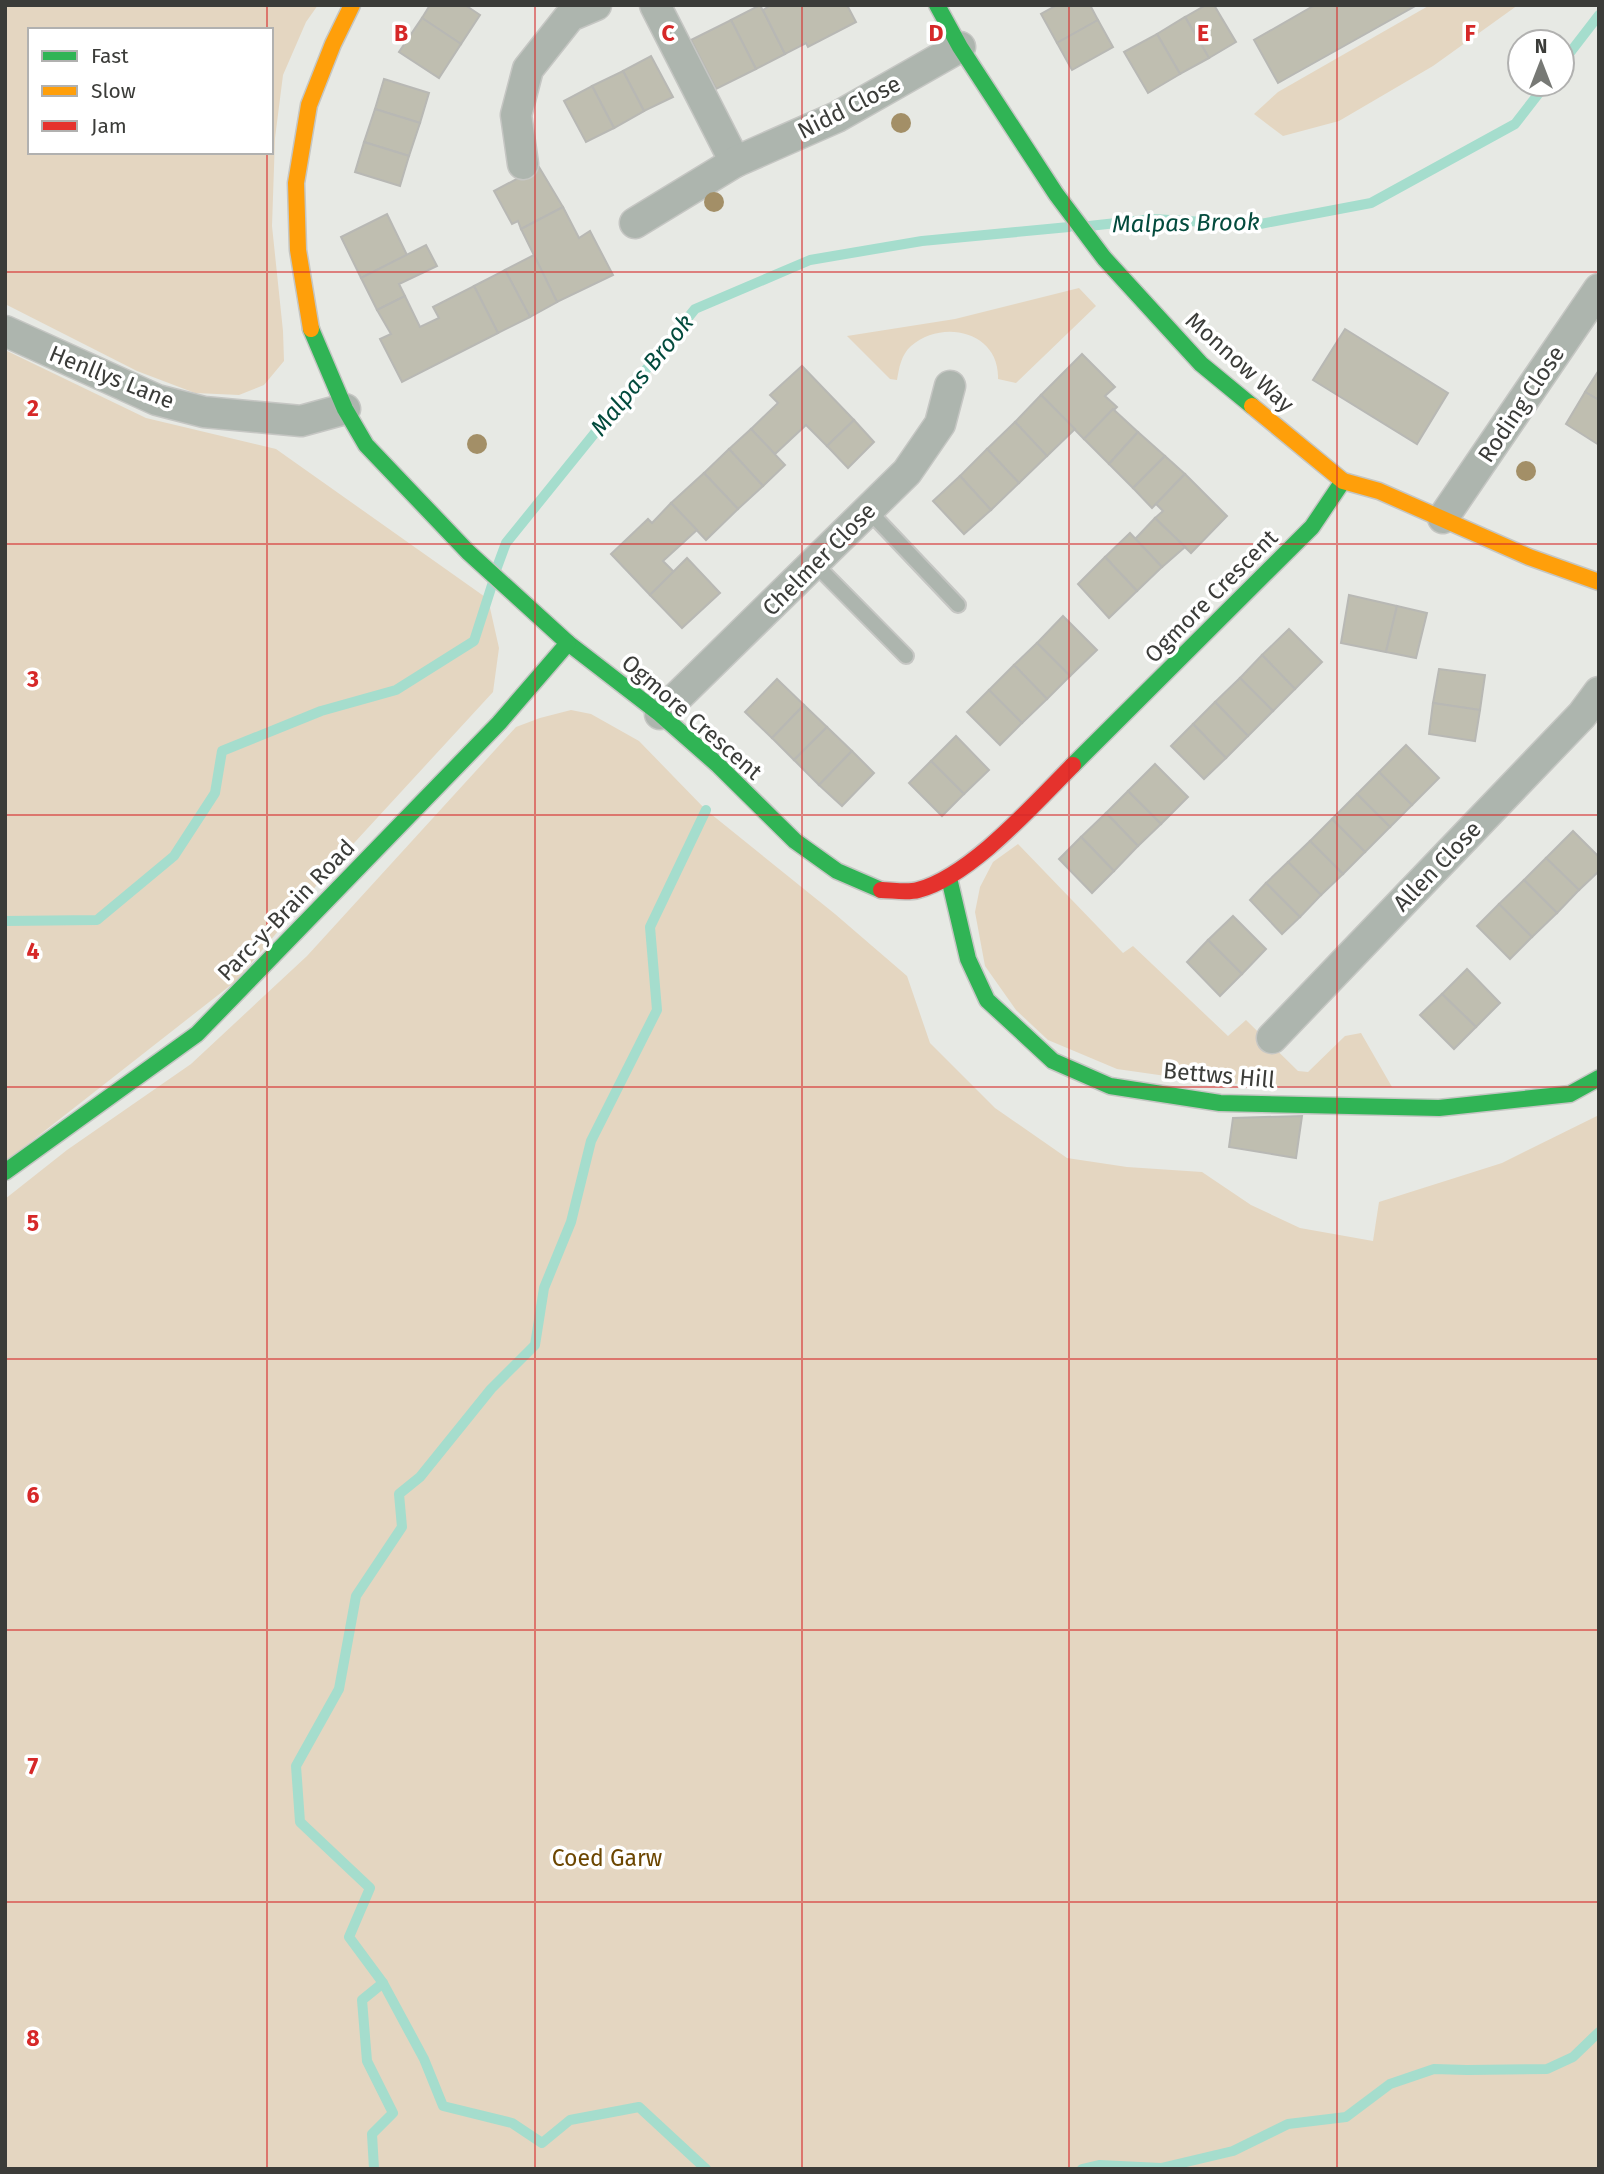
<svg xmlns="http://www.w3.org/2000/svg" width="1604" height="2174" font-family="'Fira Sans',sans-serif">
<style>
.green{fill:#e4d6c1;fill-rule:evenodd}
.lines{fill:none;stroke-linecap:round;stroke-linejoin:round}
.stream{stroke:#a5ddcd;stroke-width:10}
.building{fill:#bfbeb0;stroke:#b8b8b4;stroke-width:2}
.lane-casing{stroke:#c5c6c3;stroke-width:18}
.street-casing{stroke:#c5c6c3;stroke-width:33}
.fast-casing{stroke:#c5c6c3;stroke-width:19}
.slow-casing{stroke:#c5c6c3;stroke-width:19}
.jam-casing{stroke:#c5c6c3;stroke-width:19}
.lane{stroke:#adb5ae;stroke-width:14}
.street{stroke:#adb5ae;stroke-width:30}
.fast{stroke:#30b455;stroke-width:16}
.slow{stroke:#ff9f0a;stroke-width:16}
.jam{stroke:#e5322d;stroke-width:16}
.tree{fill:#a38f67}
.grid{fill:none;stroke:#d62828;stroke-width:2;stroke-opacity:0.55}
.labels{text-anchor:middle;stroke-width:7;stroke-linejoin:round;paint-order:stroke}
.street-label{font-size:23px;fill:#3b3c39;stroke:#fff}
.park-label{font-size:23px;fill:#6c4600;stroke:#fff}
.water-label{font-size:24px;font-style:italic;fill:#034b3d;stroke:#fff}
.grid-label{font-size:23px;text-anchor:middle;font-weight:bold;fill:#d62828;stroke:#fff;stroke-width:7;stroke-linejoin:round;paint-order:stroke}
</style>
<rect width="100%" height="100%" fill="#e7e9e4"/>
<!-- green -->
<g class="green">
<path d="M5,5H318L306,22L283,75L275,138L272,226L283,331L284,361L264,385L239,395L195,393L137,371L5,304ZM30,30H271V152H30Z"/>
<path d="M1430,5H1518L1433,66L1339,121L1283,136L1254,114L1278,92Z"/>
<path d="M1079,288L1096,306L1016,383L998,379C1000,332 943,318 911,346C901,355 899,368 897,380L890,379L847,336L955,319Z"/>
<path d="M5,350L146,418L276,449L488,599L499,648L493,692L332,867L236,981L5,1162Z"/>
<path d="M571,710L591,714L639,741L706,810L835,914L907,976L930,1043L995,1108L1067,1158L1127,1167L1202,1172L1251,1205L1300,1228L1373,1241L1379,1202L1502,1163L1599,1115V2169H5V1199L67,1150L191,1064L307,956L516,727L540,718Z"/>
<path d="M1018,844L1123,953L1133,946L1228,1036L1246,1020L1298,1071L1308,1072L1345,1036L1361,1033L1392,1087L1270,1086L1208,1082L1117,1069L1048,1040L1016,1010L985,966L975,912L980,887L993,862Z"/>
</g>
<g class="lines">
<!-- stream -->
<g class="stream">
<path d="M1562,63L1599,15"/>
<path d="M1089,226L1153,219L1255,225L1371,203L1515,124L1546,84"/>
<path d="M496,570L506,543L695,309L810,260L922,241L1069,227"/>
<path d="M5,921L97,920L174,856L215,793L222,751L321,711L396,690L474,641L492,585"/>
<path d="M383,1983L424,2059L443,2106L512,2123L542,2143L570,2120L639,2107L706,2169"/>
<path d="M374,2169L372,2134L393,2113L367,2061L362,2000L383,1983L349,1937L370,1888L300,1822L296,1766L339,1689L356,1596L402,1527L399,1494L420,1477L491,1389L535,1345L544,1288L571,1222L591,1141L657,1010L650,927L706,810"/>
<path d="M1082,2169L1099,2165L1161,2168L1233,2151L1288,2124L1346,2117L1390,2084L1434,2069L1467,2070L1547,2069L1573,2057L1599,2032"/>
</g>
</g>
<!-- building -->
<g class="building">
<path d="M430,5H465L480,15L461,44L422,18Z"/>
<path d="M760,5L785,54L756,69L731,20Z"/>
<path d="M771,5H847L856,22L808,47L806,43L785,54L763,10Z"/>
<path d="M1057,5H1090L1098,20L1057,43L1041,14Z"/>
<path d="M1206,5H1214L1236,42L1209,58L1185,17Z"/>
<path d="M1315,5H1417L1278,83L1254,40Z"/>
<path d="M1185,17L1209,58L1180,74L1157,34Z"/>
<path d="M422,18L461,44L439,78L399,52Z"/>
<path d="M731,20L756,69L716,89L691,40Z"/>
<path d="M1098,20L1113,47L1072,70L1057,43Z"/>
<path d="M1157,34L1180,74L1148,93L1124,52Z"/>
<path d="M651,56L673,97L644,111L623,71Z"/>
<path d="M623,71L644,111L614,128L592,86Z"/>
<path d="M384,79L429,93L420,123L375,109Z"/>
<path d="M592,86L614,128L586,142L564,101Z"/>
<path d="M375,109L420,123L409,156L364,142Z"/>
<path d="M364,142L409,156L400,186L355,172Z"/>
<path d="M539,167L563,207L521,229L518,221L512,224L494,191Z"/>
<path d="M563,207L579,238L590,231L613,275L557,302L521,229Z"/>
<path d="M387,214L407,255L361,278L341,237Z"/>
<path d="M426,245L437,266L399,284L405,296L377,310L361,278Z"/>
<path d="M534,255L557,302L530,317L505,270Z"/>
<path d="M505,270L530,317L498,333L474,286Z"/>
<path d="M474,286L498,333L402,382L380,339L391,334L377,310L405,296L420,327L439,318L433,307Z"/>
<path d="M1345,329L1448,393L1417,444L1313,380Z"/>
<path d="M1082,354L1115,387L1105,396L1117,407L1084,439L1041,395Z"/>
<path d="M802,366L854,420L827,446L806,425L775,454L751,429L778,403L770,395Z"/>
<path d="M1599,370V400L1585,392Z"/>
<path d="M1585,392L1599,400V445L1566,424Z"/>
<path d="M1041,395L1075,429L1047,456L1015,422Z"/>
<path d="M1113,409L1138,432L1109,464L1084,439Z"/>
<path d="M854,420L874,442L848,468L827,446Z"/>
<path d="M1015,422L1047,456L1019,483L987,449Z"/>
<path d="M751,429L785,465L763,486L729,449Z"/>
<path d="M1138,432L1165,456L1133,488L1109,464Z"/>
<path d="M729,449L763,486L738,509L704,473Z"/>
<path d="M987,449L1019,483L991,510L960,476Z"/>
<path d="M1165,456L1185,474L1152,508L1133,488Z"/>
<path d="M704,473L738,509L706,540L671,503Z"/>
<path d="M1185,474L1227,516L1191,553L1155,518L1163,511L1156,504Z"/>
<path d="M960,476L991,510L964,534L933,501Z"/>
<path d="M671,503L697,530L663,561L674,572L650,595L611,554L648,519L652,523Z"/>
<path d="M1155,518L1185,547L1162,567L1135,539Z"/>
<path d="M1130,533L1162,567L1137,591L1105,557Z"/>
<path d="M1105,557L1137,591L1109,618L1078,584Z"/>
<path d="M687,558L720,593L682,628L650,595Z"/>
<path d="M1349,595L1397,606L1386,652L1341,643Z"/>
<path d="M1397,606L1427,613L1416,658L1386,652Z"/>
<path d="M1063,616L1097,650L1070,676L1037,643Z"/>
<path d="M1289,629L1322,662L1295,689L1262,655Z"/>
<path d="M1037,643L1070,676L1047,699L1014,665Z"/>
<path d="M1262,655L1295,689L1273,711L1240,678Z"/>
<path d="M1014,665L1047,699L1022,723L989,690Z"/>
<path d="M1439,669L1485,675L1480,710L1433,703Z"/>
<path d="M1240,678L1273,711L1248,736L1215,702Z"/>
<path d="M777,679L804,705L772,738L745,712Z"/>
<path d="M989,690L1022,723L1000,745L967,712Z"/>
<path d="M1215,702L1248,736L1226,758L1193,724Z"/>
<path d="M1433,703L1480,710L1475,741L1429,734Z"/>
<path d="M804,705L827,727L794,760L772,738Z"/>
<path d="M1193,724L1226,758L1204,779L1171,746Z"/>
<path d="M827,727L852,751L819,785L794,760Z"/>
<path d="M956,736L989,770L964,794L931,761Z"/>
<path d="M1406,745L1439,778L1412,805L1379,772Z"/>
<path d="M852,751L874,773L842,806L819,785Z"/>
<path d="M931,761L964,794L942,816L909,783Z"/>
<path d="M1155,764L1188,797L1161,824L1128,791Z"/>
<path d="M1379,772L1412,805L1390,827L1357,794Z"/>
<path d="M1128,791L1161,824L1138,846L1106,813Z"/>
<path d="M1357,794L1390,827L1365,852L1332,819Z"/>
<path d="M1106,813L1138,846L1114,871L1081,837Z"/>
<path d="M1332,819L1365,852L1343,874L1310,841Z"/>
<path d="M1573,831L1599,857V871L1579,890L1546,858Z"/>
<path d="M1081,837L1114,871L1092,893L1059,859Z"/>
<path d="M1310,841L1343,874L1321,895L1288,862Z"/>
<path d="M1546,858L1579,890L1557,913L1524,880Z"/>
<path d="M1288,862L1321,895L1300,917L1266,883Z"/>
<path d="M1524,880L1557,913L1532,937L1499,904Z"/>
<path d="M1266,883L1300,917L1282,934L1250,900Z"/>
<path d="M1499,904L1532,937L1510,959L1477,926Z"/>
<path d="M1233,916L1266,949L1242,974L1208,940Z"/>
<path d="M1208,940L1242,974L1220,996L1187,962Z"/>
<path d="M1467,969L1500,1003L1476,1027L1442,994Z"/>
<path d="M1442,994L1476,1027L1454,1049L1420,1015Z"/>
<path d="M1302,1116L1296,1158L1229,1147L1233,1118Z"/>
</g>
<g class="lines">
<defs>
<g id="lane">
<path d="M868,510L958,605"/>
<path d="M815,564L906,656"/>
</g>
<g id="street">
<path d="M655,5L735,162"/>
<path d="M523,164L516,115L528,69L570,16L596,5"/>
<path d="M635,223L735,162L837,117L960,47"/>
<path d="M5,331L157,400L204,412L301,421L345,409"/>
<path d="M1443,518L1599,289"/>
<path d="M660,714L907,472L940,424L950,386"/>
<path d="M1272,1038L1582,715L1599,692"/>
</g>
<g id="fast">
<path d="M937,5L960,47L1056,194L1104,258L1201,364L1252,406"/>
<path d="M311,329L345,409L366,445L468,552L568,643L660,714L718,765L795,841L837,871L881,890"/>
<path d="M1073,765L1312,527L1343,481"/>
<path d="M949,878L968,959L987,1000L1053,1061L1110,1086L1220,1103L1439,1108L1570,1094L1599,1078"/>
<path d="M5,1172L197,1034L499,723L568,643"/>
</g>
<g id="slow">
<path d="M311,329L298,250L296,183L309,105L333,44L352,5"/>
<path d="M1252,406L1343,481L1379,491L1529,557L1599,582"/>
</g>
<path id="jam" d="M881,890C892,890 907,893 918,890C971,876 1034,804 1073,765"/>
</defs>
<!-- lane casing -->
<use href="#lane" class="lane-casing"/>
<!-- street casing -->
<use href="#street" class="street-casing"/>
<!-- fast casing -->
<use href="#fast" class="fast-casing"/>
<!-- slow casing -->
<use href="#slow" class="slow-casing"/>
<!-- jam casing -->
<use href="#jam" class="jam-casing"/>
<!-- lane -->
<use href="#lane" class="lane"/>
<!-- street -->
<use href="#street" class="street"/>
<!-- fast -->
<use href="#fast" class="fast"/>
<!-- slow -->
<use href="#slow" class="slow"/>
<!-- jam -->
<use href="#jam" class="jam"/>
</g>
<!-- trees -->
<g class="tree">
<circle cx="901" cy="123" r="10"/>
<circle cx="714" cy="202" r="10"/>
<circle cx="477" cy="444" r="10"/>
<circle cx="1526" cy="471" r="10"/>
</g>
<!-- grid -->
<path class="grid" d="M267,5V30M535,5V2169M802,5V2169M1069,5V2169M1337,5V2169M267,152V2169M5,272H1599M5,544H1599M5,815H1599M5,1087H1599M5,1359H1599M5,1630H1599M5,1902H1599"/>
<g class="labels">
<!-- street labels -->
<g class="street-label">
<text transform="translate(849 107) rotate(-27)" y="8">Nidd Close</text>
<text transform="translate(1240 362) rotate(42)" y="8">Monnow Way</text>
<text transform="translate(112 377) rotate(22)" y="8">Henllys Lane</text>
<text transform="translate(1521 404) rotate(-56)" y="8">Roding Close</text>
<text transform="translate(819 559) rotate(-45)" y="8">Chelmer Close</text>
<text transform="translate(1211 596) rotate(-45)" y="8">Ogmore Crescent</text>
<text transform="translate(692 717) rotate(41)" y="8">Ogmore Crescent</text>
<text transform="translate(1437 866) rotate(-46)" y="8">Allen Close</text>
<text transform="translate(286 910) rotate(-46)" y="8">Parc-y-Brain Road</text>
<text transform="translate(1219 1075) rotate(5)" y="8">Bettws Hill</text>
</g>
<!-- park labels -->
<g class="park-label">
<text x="607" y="1866">Coed Garw</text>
</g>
<!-- water labels -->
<g class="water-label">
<text transform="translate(1186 223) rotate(-1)" y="8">Malpas Brook</text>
<text transform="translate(642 375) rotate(-51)" y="8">Malpas Brook</text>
</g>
</g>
<g class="grid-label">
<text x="401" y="41">B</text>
<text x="668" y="41">C</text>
<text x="936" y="41">D</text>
<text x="1203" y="41">E</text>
<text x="1470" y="41">F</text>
<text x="33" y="416">2</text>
<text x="33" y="687">3</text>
<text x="33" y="959">4</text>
<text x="33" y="1231">5</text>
<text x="33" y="1503">6</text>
<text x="33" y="1774">7</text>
<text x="33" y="2046">8</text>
</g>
<!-- border -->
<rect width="1604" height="2174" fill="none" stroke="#3b3c39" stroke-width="14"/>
<!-- legend -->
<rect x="28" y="28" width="245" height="126" fill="#ffffff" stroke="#b1b1b0" stroke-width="2"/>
<rect x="42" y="51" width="35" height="10" fill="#30b455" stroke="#b1b1b0" stroke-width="2"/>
<text x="91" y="63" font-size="21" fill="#3b3c39">Fast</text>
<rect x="42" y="86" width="35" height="10" fill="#ff9f0a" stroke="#b1b1b0" stroke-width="2"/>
<text x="91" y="98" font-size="21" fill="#3b3c39">Slow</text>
<rect x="42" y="121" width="35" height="10" fill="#e5322d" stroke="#b1b1b0" stroke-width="2"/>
<text x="91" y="133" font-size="21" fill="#3b3c39">Jam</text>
<!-- north arrow -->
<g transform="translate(1541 63)"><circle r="33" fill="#ffffff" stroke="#b1b1b0" stroke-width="2"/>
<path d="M0-5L12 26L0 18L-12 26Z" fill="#777975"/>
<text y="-10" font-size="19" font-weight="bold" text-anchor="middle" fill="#3b3c39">N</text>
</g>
</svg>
